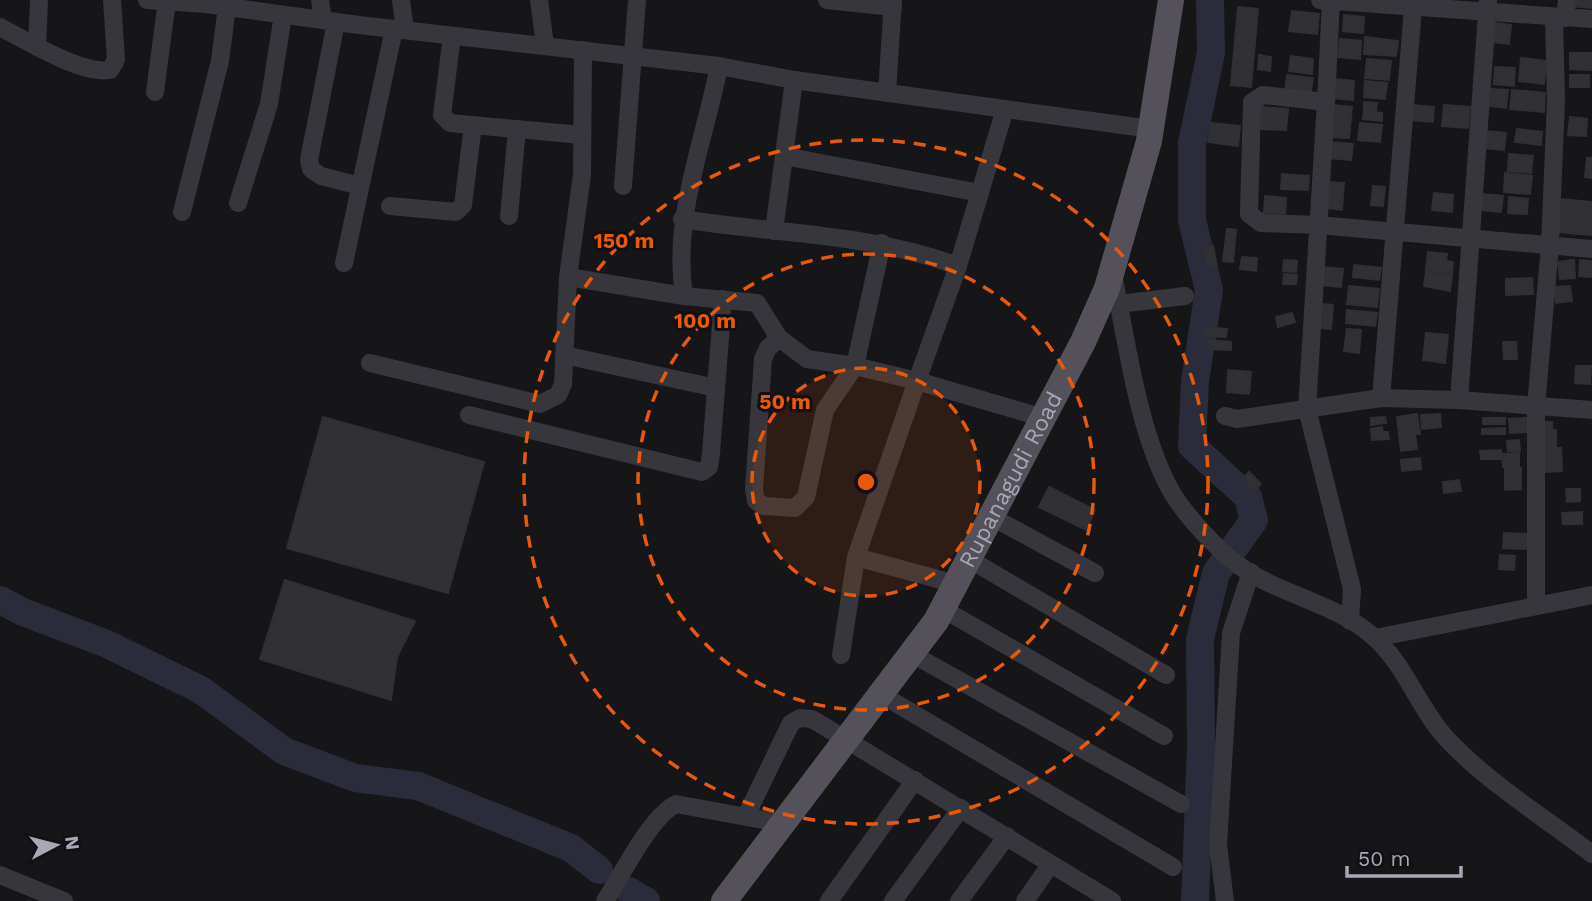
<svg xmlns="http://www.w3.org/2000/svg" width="1592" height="901" font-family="'Work Sans',sans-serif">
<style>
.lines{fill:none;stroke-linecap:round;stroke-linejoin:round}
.river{stroke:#2a2c3b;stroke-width:28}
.building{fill:#313033;stroke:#302f33;stroke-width:2}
.street{stroke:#37363c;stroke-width:18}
.primary{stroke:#54515b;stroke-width:26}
.ring{fill:none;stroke:#e8590c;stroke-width:3.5;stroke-dasharray:12 9}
.labels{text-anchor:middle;stroke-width:6;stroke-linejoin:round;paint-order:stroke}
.street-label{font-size:23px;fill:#a9a6b7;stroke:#111012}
.centre{fill:#e8590c;stroke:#111012;stroke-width:3.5}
.ring-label{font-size:21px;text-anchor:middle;font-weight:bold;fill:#e8590c;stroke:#111012;stroke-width:6;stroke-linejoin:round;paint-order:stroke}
</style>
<rect width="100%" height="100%" fill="#161517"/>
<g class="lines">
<!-- river -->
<g class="river">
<path d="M0,600L23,612L107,644L201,690L284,751L355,778L418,786L571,848L599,870"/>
<path d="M629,891L646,901"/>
<path d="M1195,901L1201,747L1200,639L1216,573L1254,520L1248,497L1192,446L1195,381L1209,290L1192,220V143L1211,53L1210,0"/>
</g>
</g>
<!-- building -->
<g class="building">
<path d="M1572,0H1592V8L1571,6Z"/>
<path d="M1238,7L1258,9L1251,87L1231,85Z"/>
<path d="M1292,11L1319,14L1317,34L1289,31Z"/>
<path d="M1344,15L1364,17L1363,33L1343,31Z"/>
<path d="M1494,23L1511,25L1509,44L1493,42Z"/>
<path d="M1365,37L1398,41L1396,56L1364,54Z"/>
<path d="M1340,39L1361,41L1360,59L1338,57Z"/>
<path d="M1570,53H1592V70L1570,69Z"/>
<path d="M1259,55L1271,57L1270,71L1258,69Z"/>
<path d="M1291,56L1313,59L1312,74L1289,71Z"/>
<path d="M1521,58L1546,61L1544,84L1519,81Z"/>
<path d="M1367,59L1391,61L1389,80L1365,78Z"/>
<path d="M1495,67L1515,68L1514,86L1494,84Z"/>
<path d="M1287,75L1313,78L1310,96L1285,93Z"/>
<rect x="1570" y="75" width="19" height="12"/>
<path d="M1333,79L1354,81L1353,100L1331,98Z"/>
<path d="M1365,81L1387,83L1385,99L1364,97Z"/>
<path d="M1491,89L1508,90L1506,108L1489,106Z"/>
<path d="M1512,90L1545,93L1544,112L1510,109Z"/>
<path d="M1364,102L1377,103L1376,112L1364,111Z"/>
<path d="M1334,105L1352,107L1349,138L1331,137Z"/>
<path d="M1413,105L1434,107L1433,122L1411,120Z"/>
<path d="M1444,105L1470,107L1468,128L1442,126Z"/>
<path d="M1260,107L1288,109L1286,130L1258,129Z"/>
<path d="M1364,111L1382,113V121L1363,119Z"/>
<path d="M1570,117L1587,119L1586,136L1568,135Z"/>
<path d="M1211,123L1240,126L1238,146L1208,142Z"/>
<path d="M1360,123L1382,125L1380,142L1358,140Z"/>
<path d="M1517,129L1542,132L1541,145L1515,142Z"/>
<path d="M1485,131L1506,133L1504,150L1483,148Z"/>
<path d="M1330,142L1353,144L1351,160L1328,158Z"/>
<path d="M1509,154L1533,156L1531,173L1508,171Z"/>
<path d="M1587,158H1592V178L1585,177Z"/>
<path d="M1505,173L1532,176L1530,194L1504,192Z"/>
<path d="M1282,174L1309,176L1308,190L1281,189Z"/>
<path d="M1328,182L1344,183L1342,210L1326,208Z"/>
<path d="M1373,186L1385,187L1383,206L1371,205Z"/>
<path d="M1434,193L1453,195L1452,212L1432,210Z"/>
<path d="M1482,194L1503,196L1501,212L1480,210Z"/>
<path d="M1265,196L1286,198L1285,214L1264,213Z"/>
<path d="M1509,197L1528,199L1527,214L1508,213Z"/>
<path d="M1560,199L1592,202V235L1557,232Z"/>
<path d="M1227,229L1236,230L1233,262L1223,261Z"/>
<path d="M1213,246L1217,266L1207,267L1204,248Z"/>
<path d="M1428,252L1447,254L1446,261L1453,262L1452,273L1426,270Z"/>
<path d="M1242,257L1257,258L1256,271L1240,269Z"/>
<path d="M1284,260L1297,261L1296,272L1283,271Z"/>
<path d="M1574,260L1575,278L1560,279L1558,262Z"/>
<path d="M1580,260L1592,261V277L1579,276Z"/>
<path d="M1354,265L1381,268L1379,280L1353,277Z"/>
<path d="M1322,267L1343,269L1341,287L1320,285Z"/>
<path d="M1426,272L1452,275L1450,291L1424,286Z"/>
<path d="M1284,274L1297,275L1296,284H1283Z"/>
<path d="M1532,278L1533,294L1506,295V279Z"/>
<path d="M1349,286L1379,289L1377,307L1347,304Z"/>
<path d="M1570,286L1572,301L1556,303L1554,287Z"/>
<path d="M1323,304L1333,305L1331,329L1320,328Z"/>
<path d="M1347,310L1377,313L1375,326L1346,323Z"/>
<path d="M1292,313L1295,322L1278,327L1276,317Z"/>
<path d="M1205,327L1227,329L1226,337L1204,336Z"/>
<path d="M1347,329L1361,330L1359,353L1344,351Z"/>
<path d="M1426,333L1448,335L1445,363L1423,360Z"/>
<path d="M1209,340L1231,342V350L1209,349Z"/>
<path d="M1503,342H1516L1517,359H1504Z"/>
<path d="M1576,366H1591L1590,384L1575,383Z"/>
<path d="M1228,370L1251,372L1249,394L1227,392Z"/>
<path d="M1417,414L1420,434H1415L1417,449L1401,451L1397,417Z"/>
<path d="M1440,414L1441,427L1422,429L1421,415Z"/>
<path d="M323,417L484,462L448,593L287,548Z"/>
<path d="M1385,417L1386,423L1371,425V418Z"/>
<rect x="1483" y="418" width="22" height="6"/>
<path d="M1526,418L1527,432L1510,433L1509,419Z"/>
<path d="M1544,422H1552V430H1556V448H1561L1562,471L1545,472Z"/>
<path d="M1382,427L1383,432H1388L1389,439L1372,440L1371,429Z"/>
<path d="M1505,428V434H1482V429Z"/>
<path d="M1519,440L1520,451H1508L1507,441Z"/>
<path d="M1501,450V459H1481L1480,451Z"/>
<path d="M1519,453V467H1503L1502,454Z"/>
<path d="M1420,458L1421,469L1402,471L1401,460Z"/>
<path d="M1505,468H1521V489L1505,490Z"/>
<path d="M1249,472L1261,484L1254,491L1243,479Z"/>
<path d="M1459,480L1461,491L1444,493L1443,482Z"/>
<path d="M1049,487L1095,510L1086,530L1039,507Z"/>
<path d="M1566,489H1580V501L1567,502Z"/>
<path d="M1582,512V524H1563L1562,513Z"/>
<path d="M1504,533L1528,534L1527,549L1503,548Z"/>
<path d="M1500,555L1515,556L1514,570L1499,569Z"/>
<path d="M285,580L415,621L397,657L391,700L260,659Z"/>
</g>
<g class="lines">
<!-- street -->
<g class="street">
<path d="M147,0L206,4L359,25L719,66L794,80L1151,129"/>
<path d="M320,0L323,20"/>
<path d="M401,0L405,30"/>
<path d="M539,0L545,45"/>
<path d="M827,0L893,7"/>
<path d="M1320,0L1592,19"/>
<path d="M1331,1L1326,102L1263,95L1252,102L1249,214L1261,223L1318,225L1592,249"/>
<path d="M1565,18L1567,0"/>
<path d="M336,22L309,160L311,169L321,176L360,186"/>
<path d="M0,27C25,40 82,75 110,70L116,60L112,0"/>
<path d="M452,36L442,115L450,123L582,135"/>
<path d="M37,47L39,0"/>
<path d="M155,92L167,1"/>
<path d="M887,93L893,0"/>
<path d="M1326,102L1307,409L1352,589L1350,621"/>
<path d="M1005,109L958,266L917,381L1044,418"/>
<path d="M784,156L980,193"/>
<path d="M623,186L637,0"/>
<path d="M238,203L269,104L283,15"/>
<path d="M390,206L456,212L463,205L473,125"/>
<path d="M182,212L220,61L227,7"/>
<path d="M509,216L517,129"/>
<path d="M682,219C775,234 869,233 958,266"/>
<path d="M774,231L794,80"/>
<path d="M344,263L394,29"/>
<path d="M1113,274C1126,338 1138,431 1170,489C1183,513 1218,551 1241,567C1282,596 1339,604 1376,639C1407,668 1419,709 1447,739C1488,783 1544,817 1592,854"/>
<path d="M568,277L684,296L757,303L779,338L807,359L855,366L917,381L856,557"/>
<path d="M684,296C672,217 704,143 719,66"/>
<path d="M1119,304L1185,296"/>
<path d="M779,338L768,348L763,359L754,489L756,501L764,506L795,508L806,497L825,410L855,366L882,243"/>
<path d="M564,355L716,388"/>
<path d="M370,363L540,404L558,395L563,384L568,277L582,175L583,50"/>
<path d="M1381,398L1413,8"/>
<path d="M1459,400L1488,0"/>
<path d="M469,415L702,472L709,467L711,453L723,299"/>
<path d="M1225,416L1237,419L1381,398L1459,400L1592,410"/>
<path d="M992,517L1095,573"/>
<path d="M969,559L1166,675"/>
<path d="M1536,605V407L1550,245L1556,101L1554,17"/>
<path d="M943,609L1164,736"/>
<path d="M1375,638L1592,595"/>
<path d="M912,654L1181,804"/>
<path d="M841,655L856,557L956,584"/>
<path d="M882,695L1173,867"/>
<path d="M746,816L791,723L800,718L812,719L1112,901"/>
<path d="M0,875L64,901"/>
<path d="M605,901C622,875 650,817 676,804L785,824"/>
<path d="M829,901L915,780"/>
<path d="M893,901L961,808"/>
<path d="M959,901L1007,836"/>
<path d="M1025,901L1051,864"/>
<path d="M1225,901L1218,845L1231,633L1251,572"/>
</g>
<!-- primary -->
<path class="primary" id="s1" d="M724,901L936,621L1083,342L1107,288L1149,141L1171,0"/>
</g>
<!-- distance rings -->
<circle cx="866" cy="482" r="114" fill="#e8590c" fill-opacity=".12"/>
<g class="ring">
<circle cx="866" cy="482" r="114"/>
<circle cx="866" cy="482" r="228"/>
<circle cx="866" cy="482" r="342"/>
</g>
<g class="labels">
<!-- street labels -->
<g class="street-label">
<text dy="8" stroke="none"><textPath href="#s1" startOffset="511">Rupanagudi Road</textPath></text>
</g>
</g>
<circle cx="866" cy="482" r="10" class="centre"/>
<g class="ring-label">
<text x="624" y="248">150 m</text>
<text x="705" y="328">100 m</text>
<text x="785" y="409">50 m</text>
</g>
<!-- north arrow -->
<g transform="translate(56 845) rotate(83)" stroke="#111012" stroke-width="5" paint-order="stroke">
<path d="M0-5L12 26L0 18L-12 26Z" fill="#a9a6b7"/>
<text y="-10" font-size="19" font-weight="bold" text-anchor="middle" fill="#a9a6b7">N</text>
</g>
<!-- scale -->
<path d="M1347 866v10h114v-10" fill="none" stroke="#a9a6b7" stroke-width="3.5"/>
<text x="1358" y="866" font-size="21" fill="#a9a6b7" stroke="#111012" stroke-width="5" paint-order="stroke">50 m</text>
</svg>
